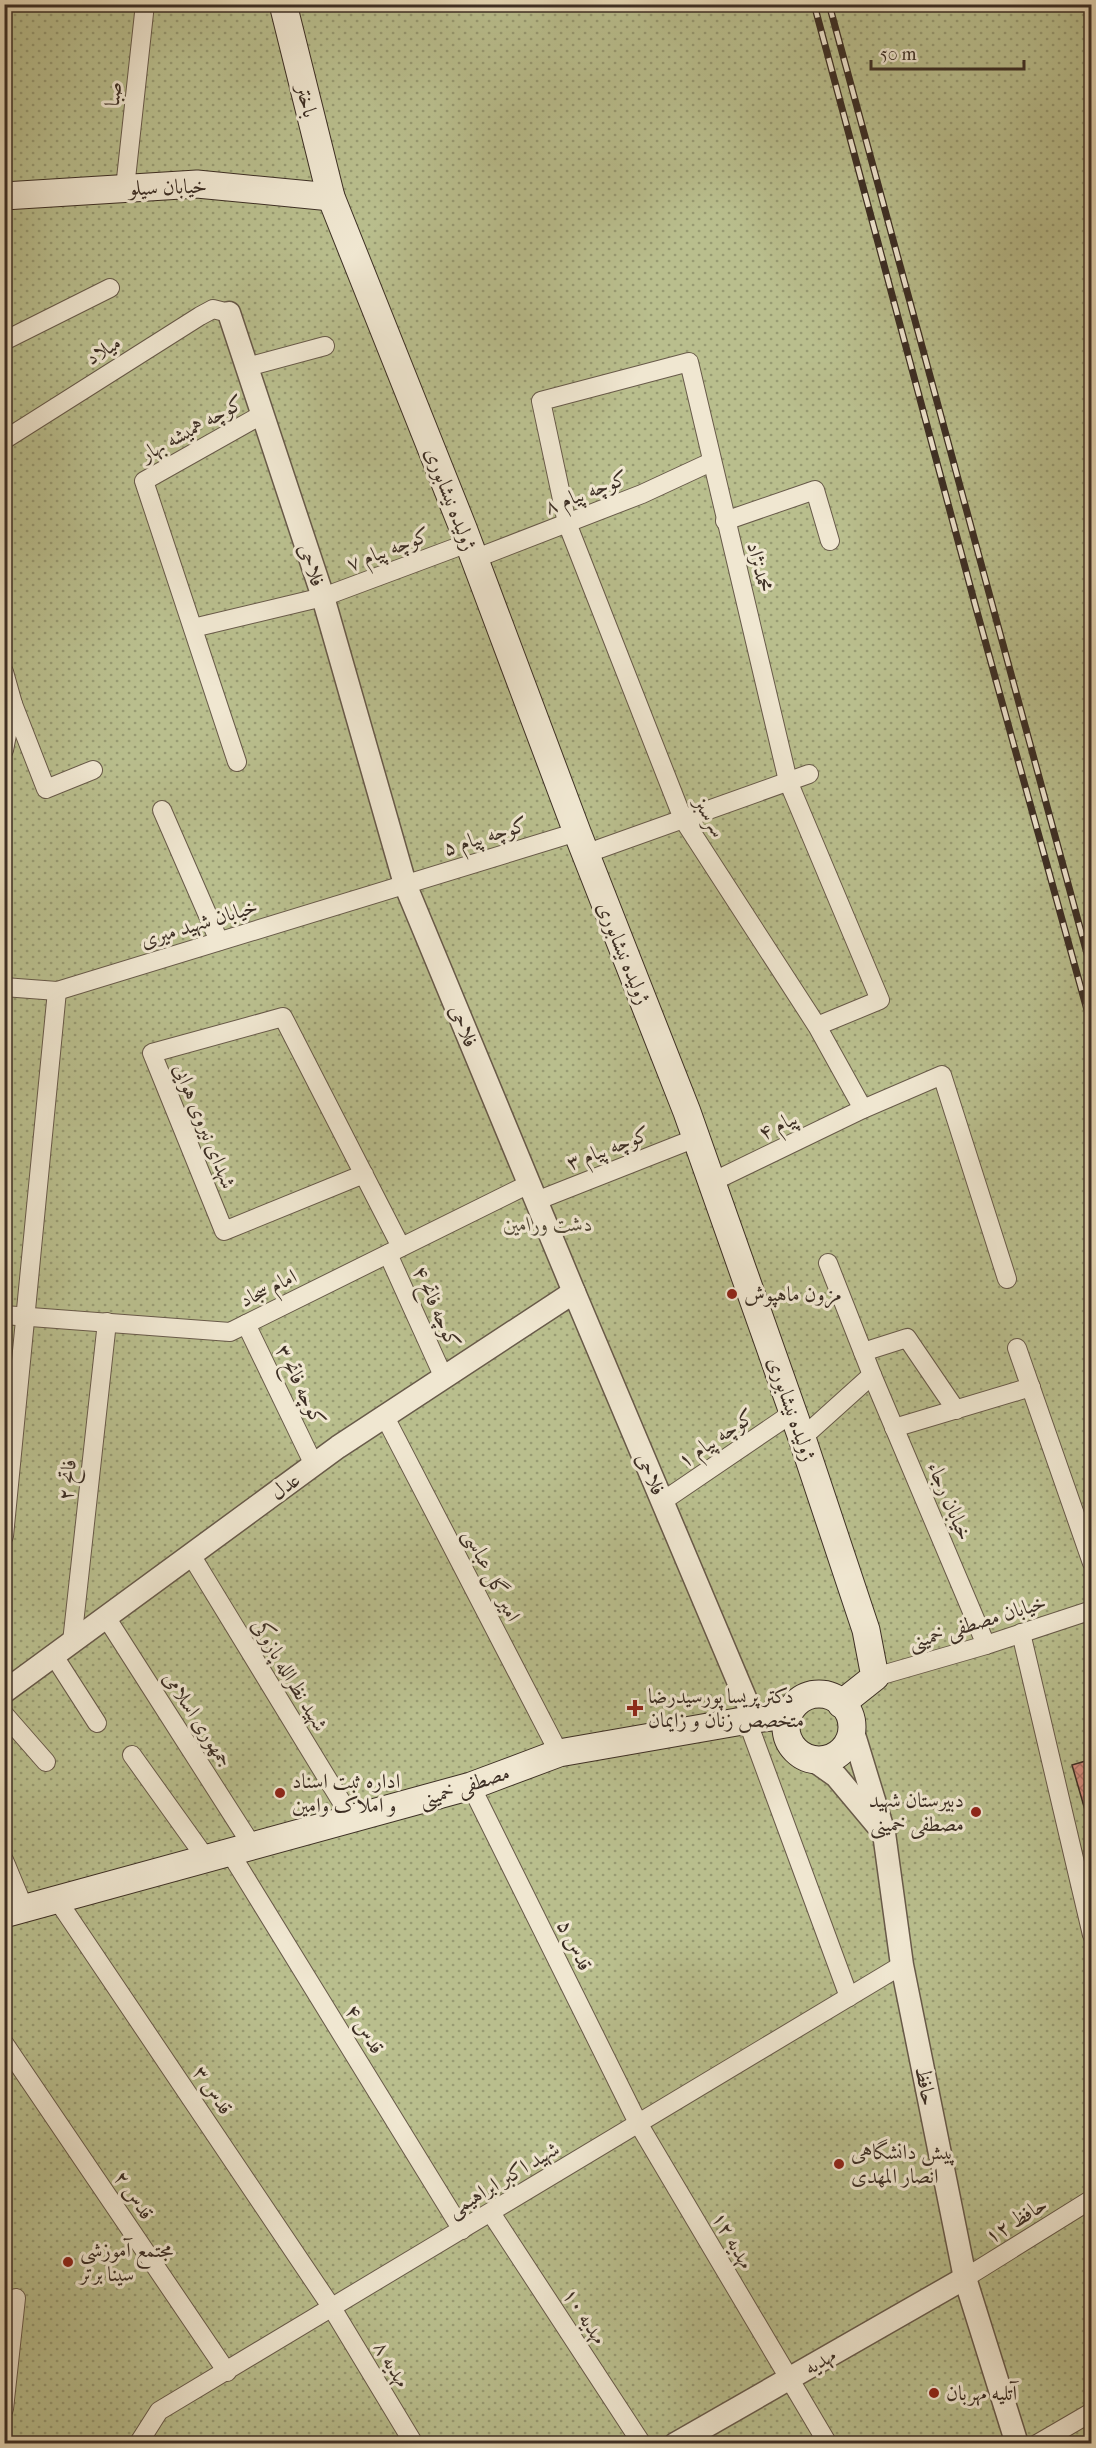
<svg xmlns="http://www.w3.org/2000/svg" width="1096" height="2448" font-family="'IM FELL French Canon',Amiri,serif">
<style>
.park{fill:url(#park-dots);stroke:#7b7659;stroke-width:1.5}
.building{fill:url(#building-cross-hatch);stroke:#3d2f25;stroke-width:1.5}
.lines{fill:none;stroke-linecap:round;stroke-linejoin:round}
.service-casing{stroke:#685a4a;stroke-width:11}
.minor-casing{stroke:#685a4a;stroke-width:20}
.tertiary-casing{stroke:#685a4a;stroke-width:25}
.secondary-casing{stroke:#3d2f25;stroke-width:29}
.service{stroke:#f0e7d1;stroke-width:9}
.minor{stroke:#f0e7d1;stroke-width:18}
.tertiary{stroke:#f0e7d1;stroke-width:22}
.secondary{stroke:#f0e7d1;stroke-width:27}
.rail-casing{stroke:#3d2f25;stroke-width:7}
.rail{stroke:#f0e7d1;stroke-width:4.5;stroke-dasharray:14;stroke-linecap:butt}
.poi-dot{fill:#8f2418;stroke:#f0e7d1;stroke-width:2}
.labels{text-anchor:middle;stroke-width:6;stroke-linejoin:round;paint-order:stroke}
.street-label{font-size:21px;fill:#3d2f25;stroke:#f0e7d1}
.park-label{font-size:21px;font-style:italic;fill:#564c3a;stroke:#f0e7d1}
.poi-label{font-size:21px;fill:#3d2f25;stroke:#f0e7d1;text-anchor:start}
</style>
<defs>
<pattern id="park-dots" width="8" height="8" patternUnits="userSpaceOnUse" patternTransform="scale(1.5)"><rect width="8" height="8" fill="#b9be8d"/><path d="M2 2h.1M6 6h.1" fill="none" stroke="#989b73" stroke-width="1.8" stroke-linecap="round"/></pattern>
<pattern id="building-cross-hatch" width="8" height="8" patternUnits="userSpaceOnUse" patternTransform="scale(1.5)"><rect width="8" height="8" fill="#d99081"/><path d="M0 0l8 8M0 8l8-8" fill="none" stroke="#b17669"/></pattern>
</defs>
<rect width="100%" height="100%" fill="#e8dab8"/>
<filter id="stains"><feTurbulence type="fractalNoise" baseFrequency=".00333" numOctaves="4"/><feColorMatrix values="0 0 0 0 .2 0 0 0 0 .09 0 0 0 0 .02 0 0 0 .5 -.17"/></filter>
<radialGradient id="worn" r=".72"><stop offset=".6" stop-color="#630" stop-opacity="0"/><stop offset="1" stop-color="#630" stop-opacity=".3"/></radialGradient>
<!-- park -->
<rect class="park" x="5" y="5" width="1086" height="2438"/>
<!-- building -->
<path class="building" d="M1092,1759V1817H1087L1072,1765Z"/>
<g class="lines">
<defs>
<path id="service" d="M1089,1328L1092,1337"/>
<g id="minor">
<path d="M125,188L145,4"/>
<path d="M4,341L110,288"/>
<path d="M247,367L325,346"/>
<path d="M4,440L200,316L213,309L229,313"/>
<path d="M725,521L815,490L830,541"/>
<path d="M474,559L642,494L711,462"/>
<path d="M193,628L323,597L468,543"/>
<path d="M4,672L13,704L4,750"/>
<path d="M13,704L46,789L93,770"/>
<path d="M237,762L144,481L263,414"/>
<path d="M162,810L219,941"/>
<path d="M585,854L809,774"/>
<path d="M4,987L57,991L577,832"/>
<path d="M817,1026L880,1000L788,781L689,362L541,401L567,523L683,819L817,1026L863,1109"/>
<path d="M364,1174L224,1231L152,1053L283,1017L401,1247"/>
<path d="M712,1182L863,1109L942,1075L1007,1279"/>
<path d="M536,1201L696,1138"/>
<path d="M388,1254L444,1378"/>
<path d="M828,1263L872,1375L986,1645"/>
<path d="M4,1315L230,1332L529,1184"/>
<path d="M246,1324L314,1465"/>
<path d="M1017,1348L1092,1563"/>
<path d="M863,1352L907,1338L956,1410"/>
<path d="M385,1417L559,1753"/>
<path d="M894,1428L1031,1387"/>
<path d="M802,1438L872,1375"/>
<path d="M663,1501L794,1412"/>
<path d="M4,1536L57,991"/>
<path d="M191,1555L352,1819"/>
<path d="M106,1617L251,1844"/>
<path d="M1021,1633L1092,1935"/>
<path d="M72,1642L107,1322"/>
<path d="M54,1656L97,1723"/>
<path d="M875,1677L986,1645L1092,1610"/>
<path d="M4,1714L46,1762"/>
<path d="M747,1720L849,1997"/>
<path d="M132,1755L205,1857"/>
<path d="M471,1786L638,2123L828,2444"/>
<path d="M229,1851L462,2230"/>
<path d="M4,1860L24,1908"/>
<path d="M56,1898L332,2308L414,2444"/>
<path d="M4,2043L227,2372"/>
<path d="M491,2213L642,2444"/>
<path d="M965,2278L1092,2199"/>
<path d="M4,2409L16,2298"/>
<path d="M138,2444L159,2411L902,1965"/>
<path d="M1037,2444L1092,2412"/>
</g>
<g id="tertiary">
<path d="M229,313L323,597L405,884L574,1292L754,1719"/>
<path d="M4,1692L338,1447L574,1292"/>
<path d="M851,1725L884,1833L902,1965L965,2278L1017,2444"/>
<path d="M812,1759L836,1776L877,1825"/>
<path d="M675,2444L965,2278"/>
</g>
<g id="secondary">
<path d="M283,4L331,197L463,528L577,832L687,1112L802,1438L866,1630L875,1677L841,1704"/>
<path d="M4,196L197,184L331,197"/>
<circle cx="819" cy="1727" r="33"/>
<path d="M4,1914L471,1786L559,1753L754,1719L788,1715"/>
</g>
</defs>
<!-- service casing -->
<use href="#service" class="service-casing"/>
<!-- minor casing -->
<use href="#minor" class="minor-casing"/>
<!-- tertiary casing -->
<use href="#tertiary" class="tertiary-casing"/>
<!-- secondary casing -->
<use href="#secondary" class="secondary-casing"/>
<!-- service -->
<use href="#service" class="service"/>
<!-- minor -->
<use href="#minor" class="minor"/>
<!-- tertiary -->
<use href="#tertiary" class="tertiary"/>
<!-- secondary -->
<use href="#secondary" class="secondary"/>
<defs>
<g id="rail">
<path d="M814,4L976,608L1092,1028"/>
<path d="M829,4L1092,972"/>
</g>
</defs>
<!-- rail casing -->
<use href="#rail" class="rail-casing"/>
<!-- rail -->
<use href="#rail" class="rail"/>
</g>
<!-- markers -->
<g class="poi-dot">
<circle cx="732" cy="1294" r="6"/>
<path d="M632 1699h6v6h6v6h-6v6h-6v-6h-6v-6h6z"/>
<circle cx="280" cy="1793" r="6"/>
<circle cx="976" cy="1812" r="6"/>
<circle cx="839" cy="2164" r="6"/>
<circle cx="68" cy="2262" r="6"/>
<circle cx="934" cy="2393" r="6"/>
</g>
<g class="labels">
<!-- street labels -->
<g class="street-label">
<text transform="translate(113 94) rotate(-84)" y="7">صبا</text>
<text transform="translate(307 101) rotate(76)" y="7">باختر</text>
<text transform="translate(168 187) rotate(-2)" y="7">خیابان سیلو</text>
<text transform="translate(103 350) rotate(-32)" y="7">میلاد</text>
<text transform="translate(192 428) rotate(-29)" y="7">کوچه همیشه بهار</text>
<text transform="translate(586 492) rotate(-21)" y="7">کوچه پیام ۸</text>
<text transform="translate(451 499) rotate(69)" y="7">ژولیده نیشابوری</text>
<text transform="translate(388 549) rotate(-21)" y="7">کوچه پیام ۷</text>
<text transform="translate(312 565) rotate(72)" y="7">فلاحی</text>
<text transform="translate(760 567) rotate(76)" y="7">محمدنژاد</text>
<text transform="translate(710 817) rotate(61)" y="7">سرسبز</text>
<text transform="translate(485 836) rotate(-17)" y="7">کوچه پیام ۵</text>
<text transform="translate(199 923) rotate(-17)" y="7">خیابان شهید میری</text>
<text transform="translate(624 953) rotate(68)" y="7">ژولیده نیشابوری</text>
<text transform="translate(464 1026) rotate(68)" y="7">فلاحی</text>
<text transform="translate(778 1125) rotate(-26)" y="7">پیام ۴</text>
<text transform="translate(205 1126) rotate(68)" y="7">شهدای نیروی هوایی</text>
<text transform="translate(608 1148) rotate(-21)" y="7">کوچه پیام ۳</text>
<text transform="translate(268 1288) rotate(-26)" y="7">امام سجاد</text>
<text transform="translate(437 1307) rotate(66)" y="7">کوچه فاتح ۴</text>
<text transform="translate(301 1385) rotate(64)" y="7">کوچه فاتح ۳</text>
<text transform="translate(792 1409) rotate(71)" y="7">ژولیده نیشابوری</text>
<text transform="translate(716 1438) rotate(-34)" y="7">کوچه پیام ۱</text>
<text transform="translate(651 1474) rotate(67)" y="7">فلاحی</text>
<text transform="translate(67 1480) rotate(-84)" y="7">فاتح ۲</text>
<text transform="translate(285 1486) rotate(-36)" y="7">عدل</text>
<text transform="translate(950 1501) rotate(67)" y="7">خیابان رجاء</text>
<text transform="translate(492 1575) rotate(63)" y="7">امیر گل عباسی</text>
<text transform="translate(977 1622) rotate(-17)" y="7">خیابان مصطفی خمینی</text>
<text transform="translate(290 1675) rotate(59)" y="7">شهید نظرالله پازوکی</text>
<text transform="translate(198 1719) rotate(57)" y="7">جمهوری اسلامی</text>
<text transform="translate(464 1786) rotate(-18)" y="7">مصطفی خمینی</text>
<text transform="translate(575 1945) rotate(64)" y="7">قدس ۵</text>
<text transform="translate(365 2029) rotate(58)" y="7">قدس ۴</text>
<text transform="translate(926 2086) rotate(79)" y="7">حافظ</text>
<text transform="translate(213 2090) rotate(56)" y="7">قدس ۳</text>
<text transform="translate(503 2179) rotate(-31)" y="7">شهید اکبر ابراهیمی</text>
<text transform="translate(134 2195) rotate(56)" y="7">قدس ۲</text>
<text transform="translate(1016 2220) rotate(-32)" y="7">حافظ ۱۲</text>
<text transform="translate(733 2240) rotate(60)" y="7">مهدیه ۱۲</text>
<text transform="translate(585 2316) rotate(57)" y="7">مهدیه ۱۰</text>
<text transform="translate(820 2361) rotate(-30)" y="7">مهدیه</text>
<text transform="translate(392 2364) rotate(59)" y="7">مهدیه ۸</text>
</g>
<!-- park labels -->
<g class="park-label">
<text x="548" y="1231">دشت ورامین</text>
</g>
<!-- poi labels -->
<g class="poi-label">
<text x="744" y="1301">مزون ماهپوش</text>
<text x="648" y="1703">دکتر پریسا پورسیدرضا<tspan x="648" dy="24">متخصص زنان و زایمان</tspan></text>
<text x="292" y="1788">اداره ثبت اسناد<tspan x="292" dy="24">و املاک وامین</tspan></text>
<text x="964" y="1807" text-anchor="end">دبیرستان شهید<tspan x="964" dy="24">مصطفی خمینی</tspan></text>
<text x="851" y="2159">پیش دانشگاهی<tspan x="851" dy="24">انصار المهدی</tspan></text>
<text x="80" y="2257">مجتمع آموزشی<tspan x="80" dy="24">سینا برتر</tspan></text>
<text x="946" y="2400">آتلیه مهربان</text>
</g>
</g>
<!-- margin -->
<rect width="1096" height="2448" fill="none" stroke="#e8dab8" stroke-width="24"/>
<rect x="6" y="6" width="1084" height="2436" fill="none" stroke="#3d2f25" stroke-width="3"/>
<rect x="12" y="12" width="1072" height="2424" fill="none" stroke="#3d2f25" stroke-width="1.5"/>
<!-- scale -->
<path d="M871 60v9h153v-9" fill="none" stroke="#3d2f25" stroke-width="3"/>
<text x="880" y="60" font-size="18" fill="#3d2f25" stroke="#f0e7d1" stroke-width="4.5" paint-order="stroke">50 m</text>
<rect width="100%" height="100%" filter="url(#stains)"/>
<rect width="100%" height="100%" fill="url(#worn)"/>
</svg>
